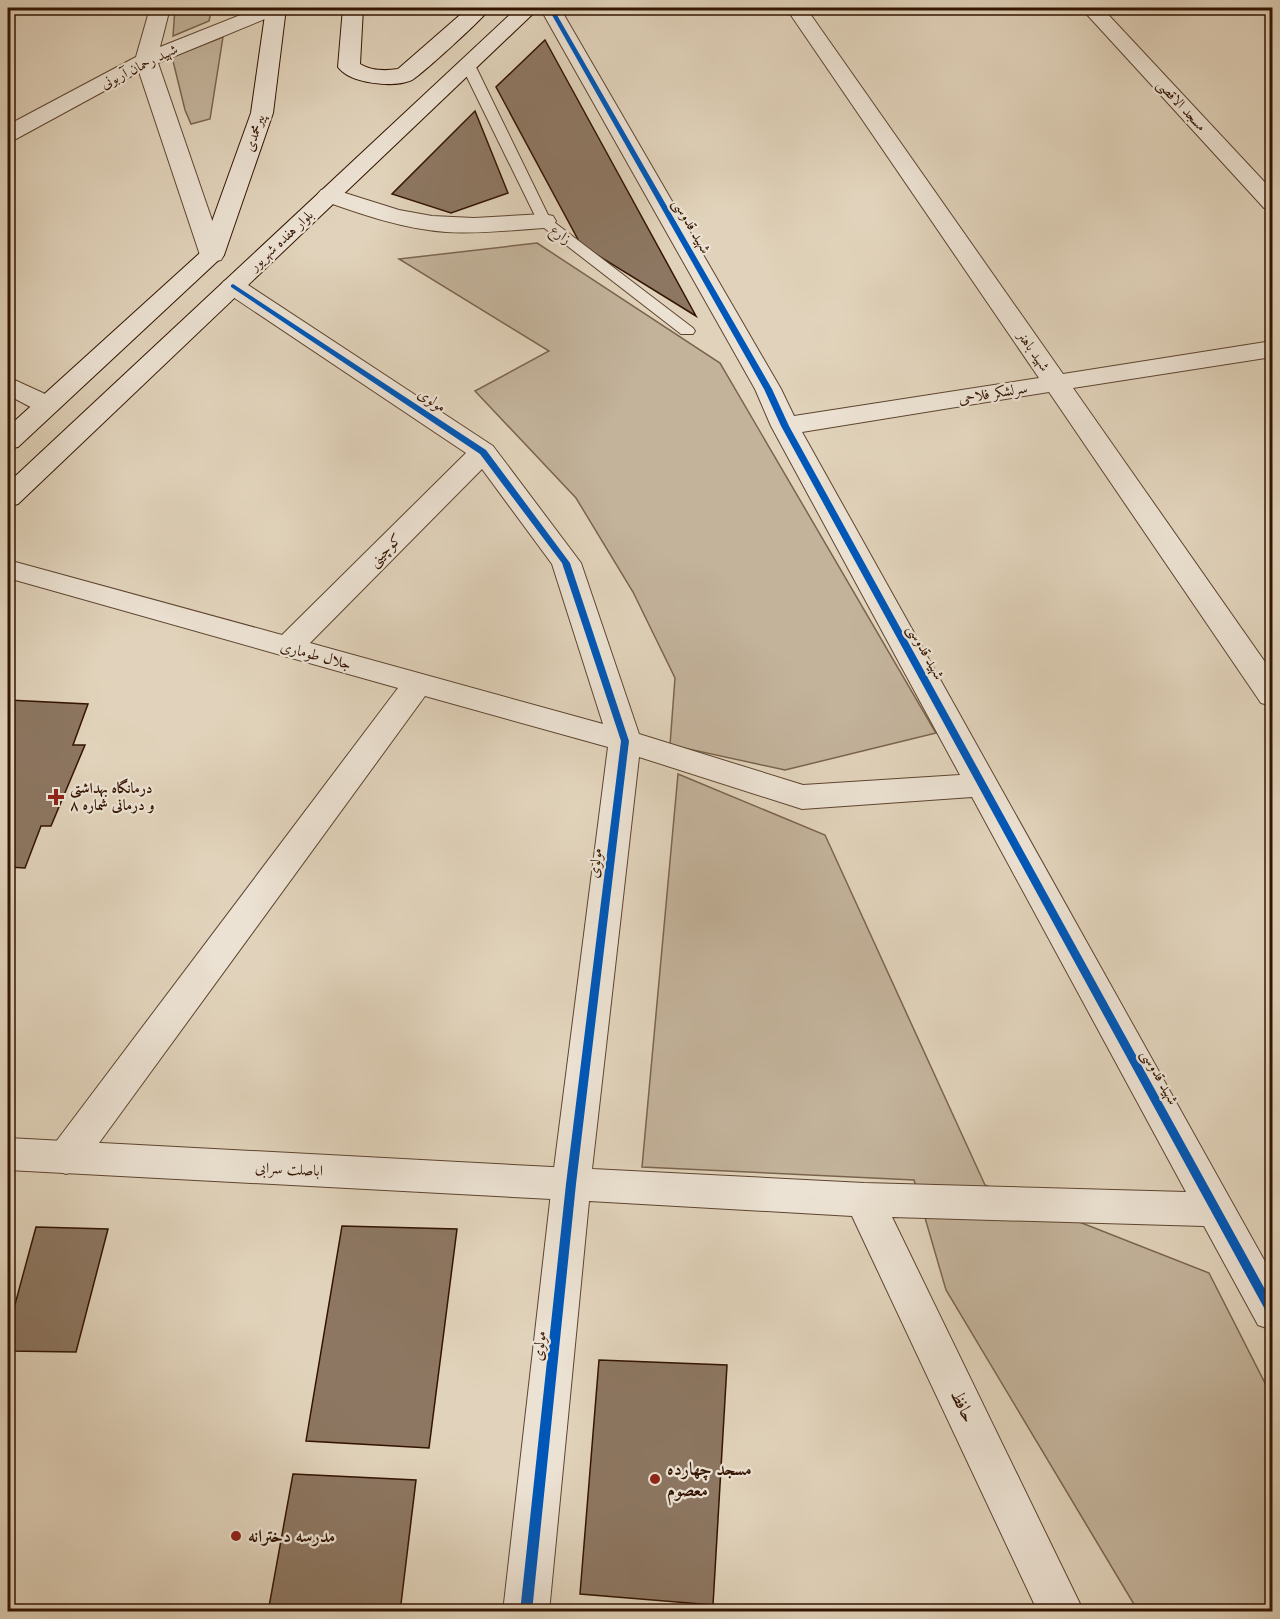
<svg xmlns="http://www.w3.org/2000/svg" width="1280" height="1619" font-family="'Libre Caslon Text',Amiri,serif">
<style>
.green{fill:#c3b39b;stroke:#7b644e;stroke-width:1.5}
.building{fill:#8d7762;stroke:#331401;stroke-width:1.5}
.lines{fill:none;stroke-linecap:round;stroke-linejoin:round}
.service-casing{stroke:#5e4430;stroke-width:2}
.minor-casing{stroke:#5e4430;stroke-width:2}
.tertiary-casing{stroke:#5e4430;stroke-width:2}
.secondary-casing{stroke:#331401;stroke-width:2}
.service{fill:#ece2d3;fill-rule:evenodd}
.minor{fill:#ece2d3;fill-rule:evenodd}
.tertiary{fill:#ece2d3;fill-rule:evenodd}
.secondary{fill:#ece2d3;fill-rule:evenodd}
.cycleway-casing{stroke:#ece2d3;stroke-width:4}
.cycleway{fill:#0057b8;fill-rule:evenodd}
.poi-dot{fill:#8f2418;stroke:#ece2d3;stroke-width:2}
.labels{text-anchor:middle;stroke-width:4.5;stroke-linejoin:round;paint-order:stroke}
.far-street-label{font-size:14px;fill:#331401;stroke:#ece2d3}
.street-label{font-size:15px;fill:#331401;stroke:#ece2d3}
.poi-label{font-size:15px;font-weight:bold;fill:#331401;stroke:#ece2d3;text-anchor:start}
.near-street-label{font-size:18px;fill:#331401;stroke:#ece2d3}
.near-poi-label{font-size:18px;font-weight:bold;fill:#331401;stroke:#ece2d3;text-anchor:start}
</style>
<rect width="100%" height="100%" fill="#e1d3bb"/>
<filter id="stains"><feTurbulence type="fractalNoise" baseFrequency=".00333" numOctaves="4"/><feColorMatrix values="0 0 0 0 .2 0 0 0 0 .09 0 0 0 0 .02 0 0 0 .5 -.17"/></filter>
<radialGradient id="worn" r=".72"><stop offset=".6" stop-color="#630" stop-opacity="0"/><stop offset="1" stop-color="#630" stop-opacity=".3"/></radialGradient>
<!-- green -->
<g class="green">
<path d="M175,8H212L209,21L173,36Z"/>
<path d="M223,37L210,119L191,124L185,110L172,57Z"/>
<path d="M537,243L720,363L936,733L785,770L670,745L675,678L633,592L576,498L475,391L549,351L399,259Z"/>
<path d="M678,774L825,835L985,1185L1209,1273L1272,1397V1611H1138L946,1290L914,1180L642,1167Z"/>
</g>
<!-- building -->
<g class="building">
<path d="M545,40L696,316L581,245L496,87Z"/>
<path d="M475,111L508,193L451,213L392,194Z"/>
<path d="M8,700L88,704L73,745H85L51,826H41L25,868L8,867Z"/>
<path d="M342,1226L457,1229L429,1448L306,1441Z"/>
<path d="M36,1227L108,1229L76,1352L8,1351V1330Z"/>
<path d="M599,1360L727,1365L713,1605L580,1594Z"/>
<path d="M293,1474L416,1480L400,1612H268Z"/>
</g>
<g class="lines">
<defs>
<path id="service" d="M468,61L475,65L550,219L693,328L695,331L693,334H681L539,224L461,65Z"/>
<g id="minor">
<path d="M150,8H170L160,47L258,8H285L282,12L158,63L224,255L221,260L212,262L203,260L200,255L139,72L16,139L8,141V125L136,57Z"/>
<path d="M540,8H560L781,389L794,416L1039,378L786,8H806L1063,374L1272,341V357L1073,388L1272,672V706L1261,703L1049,392L802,432L1272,1274V1330L1258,1325L1204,1226L892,1217L1084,1612H1038L852,1216L589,1201L549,1612H503L552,1184L608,747L425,696L80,1169L66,1174L52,1169L47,1158L52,1147L398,688L8,578V560L282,635L466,453L224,291L220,286L224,281L233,278L242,281L493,446L581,563L639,734L803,785L960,775L771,426L755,389ZM482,469L552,564L603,724L310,643ZM639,757L802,809L972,797L1186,1192L864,1183L592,1169Z"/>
<path d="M1081,8H1102L1272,190V210L1264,208Z"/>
<path d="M329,188L399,210L432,216L474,218L544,214L553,216L556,221L553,226L544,228C512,230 479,234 446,232C403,229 361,214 321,200L317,195L321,190Z"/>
</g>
<g id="tertiary">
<path d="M8,377L56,399L60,405L56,411L47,413L38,411L8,395Z"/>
<path d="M8,1138L571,1168L585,1172L590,1184L585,1196L571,1200L8,1170Z"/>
</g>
<g id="secondary">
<path d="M266,8H286L273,113L224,255L18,447L8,449V427L201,252L251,113Z"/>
<path d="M343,8H363L360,64C372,71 385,71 398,69L468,8H490C484,18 421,75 412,80C394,88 350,84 338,67Z"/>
<path d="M517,8H539L18,504L8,507V483Z"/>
</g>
</defs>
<!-- service casing -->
<use href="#service" class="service-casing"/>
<!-- minor casing -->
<use href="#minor" class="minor-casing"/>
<!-- tertiary casing -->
<use href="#tertiary" class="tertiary-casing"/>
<!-- secondary casing -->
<use href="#secondary" class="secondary-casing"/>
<!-- service -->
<use href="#service" class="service"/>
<!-- minor -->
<use href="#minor" class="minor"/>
<!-- tertiary -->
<use href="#tertiary" class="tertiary"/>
<!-- secondary -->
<use href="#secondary" class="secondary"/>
<defs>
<g id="cycleway">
<path d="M548,8H553L772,389L789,426L1272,1302V1317L1268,1315L781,426L764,389Z"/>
<path d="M233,284L486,450L570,563L629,741L576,1184L532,1612H520L566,1184L621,741L562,563L480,454L231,287V285Z"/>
</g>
</defs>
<!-- cycleway casing -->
<use href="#cycleway" class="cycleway-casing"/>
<!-- cycleway -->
<use href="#cycleway" class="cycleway"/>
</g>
<!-- markers -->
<g class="poi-dot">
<path d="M53 788h6v6h6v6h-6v6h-6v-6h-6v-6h6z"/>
<circle cx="655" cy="1479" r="6"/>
<circle cx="236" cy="1536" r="6"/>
</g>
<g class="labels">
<!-- far-street labels -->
<g class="far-street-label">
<text transform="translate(139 66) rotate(-26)" y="5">شهید رحمان آربونی</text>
<text transform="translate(1182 105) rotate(47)" y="5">مسجد الاقصی</text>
<text transform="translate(254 133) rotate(-72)" y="5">پیرمحمدی</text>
<text transform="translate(561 234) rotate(37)" y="5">زارع</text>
<text transform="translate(281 240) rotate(-43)" y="5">بلوار هفده شهریور</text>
<text transform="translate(1034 351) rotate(55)" y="5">شهید باهنر</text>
</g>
<!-- street labels -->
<g class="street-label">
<text transform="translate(692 226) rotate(60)" y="5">شهید قدوسی</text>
<text transform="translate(993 393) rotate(-9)" y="5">سرلشکر فلاحی</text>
<text transform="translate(432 400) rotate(34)" y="5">مولوی</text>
<text transform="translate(385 550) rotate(-45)" y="5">کوچینی</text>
<text transform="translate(926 652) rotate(61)" y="5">شهید قدوسی</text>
<text transform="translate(316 655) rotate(15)" y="5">جلال طوماری</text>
<text transform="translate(595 863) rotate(-83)" y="5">مولوی</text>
<text transform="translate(1160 1077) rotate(61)" y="5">شهید قدوسی</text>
<text transform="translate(289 1169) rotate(3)" y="5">اباصلت سرابی</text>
<text transform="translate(539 1346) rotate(-84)" y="5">مولوی</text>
</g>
<!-- poi labels -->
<g class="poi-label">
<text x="70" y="793">درمانگاه بهداشتی<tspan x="70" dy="17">و درمانی شماره ۸</tspan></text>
</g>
<!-- near-street labels -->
<g class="near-street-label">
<text transform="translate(963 1406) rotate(64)" y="6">حافظ</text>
</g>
<!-- near-poi labels -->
<g class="near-poi-label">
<text x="667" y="1475">مسجد چهارده<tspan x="667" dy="21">معصوم</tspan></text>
<text x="248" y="1542">مدرسه دخترانه</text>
</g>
</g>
<!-- margin -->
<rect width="1280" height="1619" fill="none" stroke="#e1d3bb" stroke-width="30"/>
<rect x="9" y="9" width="1262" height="1601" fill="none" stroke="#331401" stroke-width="3"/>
<rect x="15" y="15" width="1250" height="1589" fill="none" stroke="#331401" stroke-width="1.5"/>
<rect width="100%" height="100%" filter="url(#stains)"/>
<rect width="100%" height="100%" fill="url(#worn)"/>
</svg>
